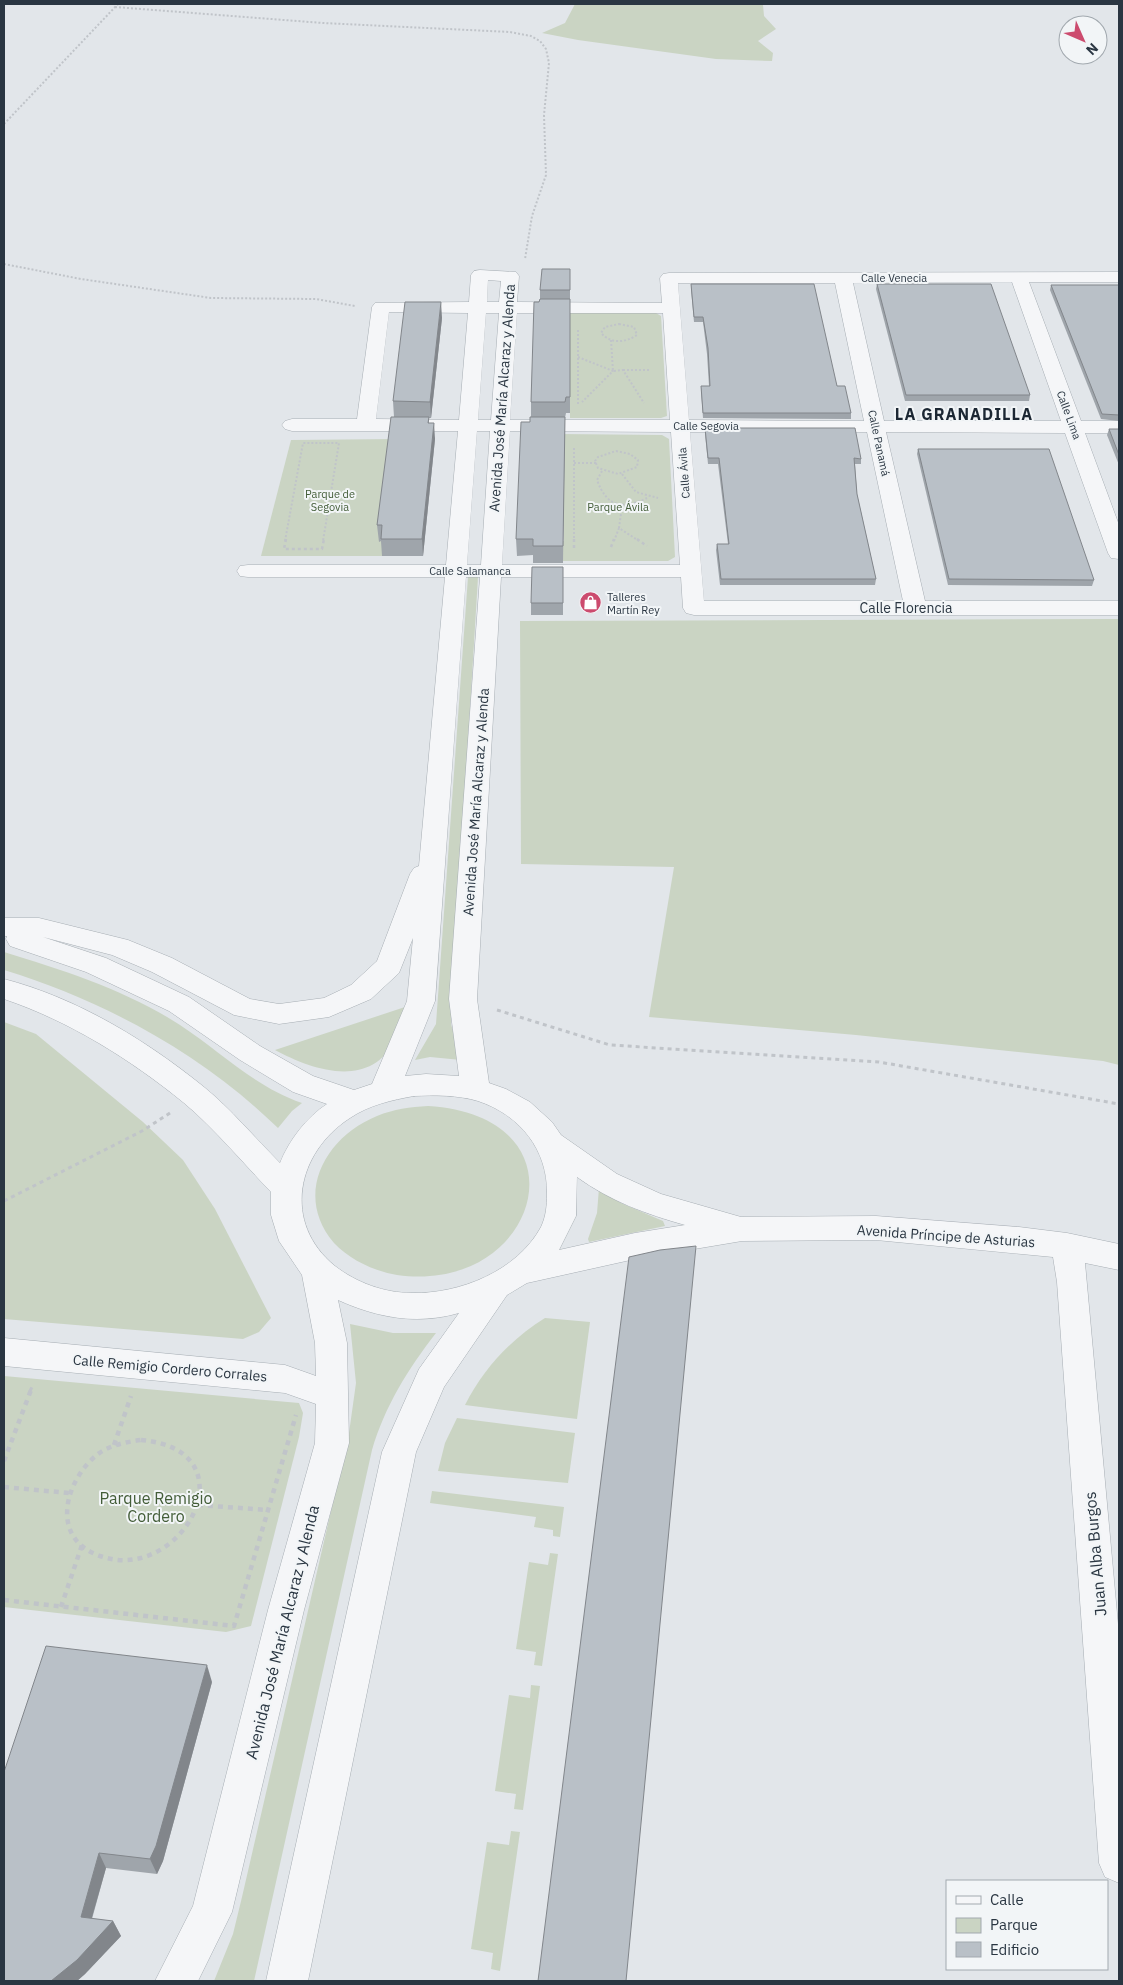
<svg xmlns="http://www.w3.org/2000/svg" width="1123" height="1985" font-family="'IBM Plex Sans',sans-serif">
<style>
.green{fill:#cad4c3}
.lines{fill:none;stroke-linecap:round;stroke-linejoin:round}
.minor-casing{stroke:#a7aeb4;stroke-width:1}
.path-far3{stroke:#c0c4c9;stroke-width:2;stroke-dasharray:2 2;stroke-linecap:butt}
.path-far2{stroke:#c0c4c9;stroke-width:2.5;stroke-dasharray:3 3;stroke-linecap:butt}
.path-far1{stroke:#c0c4c9;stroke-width:3;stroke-dasharray:4 4;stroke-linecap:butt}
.path{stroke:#c0c4c9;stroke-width:4.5;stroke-dasharray:5 5;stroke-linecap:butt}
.minor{fill:#f5f6f8;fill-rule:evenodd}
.wall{fill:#9fa5ab}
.shaded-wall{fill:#82868b}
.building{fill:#b9c0c7;stroke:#82868b}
.labels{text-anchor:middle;stroke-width:4;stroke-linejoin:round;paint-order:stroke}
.far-street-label{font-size:11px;fill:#2a3642;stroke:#f2f5f7}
.far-park-label{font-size:11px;fill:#435d38;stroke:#f2f5f7}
.far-poi-label{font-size:11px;fill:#2a3642;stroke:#f2f5f7;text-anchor:start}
.street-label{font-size:14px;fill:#2a3642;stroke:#f2f5f7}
.far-district-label{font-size:16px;font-weight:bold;letter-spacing:1px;fill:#1c2733;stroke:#f2f5f7}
.near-park-label{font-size:16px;fill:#435d38;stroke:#f2f5f7}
.near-street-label{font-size:16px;fill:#2a3642;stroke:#f2f5f7}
</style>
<rect width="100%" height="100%" fill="#e2e6ea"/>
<!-- green -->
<g class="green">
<path d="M575,4H765L763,5L764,16L776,29L758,41L773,53L772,61L716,59L578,40L542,33L565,23Z"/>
<path d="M570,313H656L661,316L667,416L661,418H570Z"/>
<path d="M559,434L662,435L669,439L675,557L668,561H558V541H564V531Z"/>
<path d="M397,439L382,556H261L291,440Z"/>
<path d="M470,576L478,577L451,1024L461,1060L430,1057L415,1060L436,1024L468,577Z"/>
<path d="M1119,619V1065L1103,1061L856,1035L649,1017L674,867L521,864L520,621Z"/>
<path d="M4,952C63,970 128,991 180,1025C221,1052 255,1087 302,1103L292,1111L278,1128C202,1054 105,1001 4,970Z"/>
<path d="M405,1007C402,1018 400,1030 395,1040C370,1090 312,1070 275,1050Z"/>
<path d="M4,1022L36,1034L143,1122L183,1160L215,1209L271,1318L259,1332L243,1339L4,1319Z"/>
<path d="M428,1106C592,1116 539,1295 397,1275C374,1271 350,1260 334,1243C293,1195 325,1137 377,1116C394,1109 410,1107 428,1106Z"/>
<path d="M599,1188L621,1203L663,1221L665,1226L589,1242L588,1239L597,1213Z"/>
<path d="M545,1318L590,1322L577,1419L465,1405C484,1368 510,1340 545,1318Z"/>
<path d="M350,1324L393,1333H436C408,1369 385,1406 372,1450L254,1981H214L233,1934L242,1897L349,1433L356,1383Z"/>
<path d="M4,1376L299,1403L303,1413L299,1437L251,1626L226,1632L4,1607Z"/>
<path d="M457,1418L575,1433L568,1483L438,1471L445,1443Z"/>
<path d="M432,1491L564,1507L560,1537L553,1536V1530L534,1527L536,1517L430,1503Z"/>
<path d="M550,1553L558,1554L542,1666L534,1665L536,1652L516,1649L529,1562L548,1565Z"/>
<path d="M531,1685L540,1686L523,1810L514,1809L516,1794L495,1791L509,1695L530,1698Z"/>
<path d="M511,1831L520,1832L500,1971L491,1969L493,1953L471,1949L487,1842L509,1845Z"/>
</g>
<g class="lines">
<defs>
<path id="minor" d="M480,270L516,272L519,276L517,302L662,303L660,278L663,274L669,273L1119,272V282H1029L1081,421H1119V433H1085L1119,525V559L1111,558L1108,553L1065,433L886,432L925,601H1119V615H694L686,613L683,608L681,577H501L477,999L489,1083L506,1089L530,1102L552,1122L561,1135L617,1174L661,1194L741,1217L876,1216L1019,1227L1067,1233L1119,1244V1270L1085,1263L1119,1635V1883L1105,1877L1099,1863L1057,1282L1053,1257L876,1240L742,1241L635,1259L527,1283L507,1295L444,1387L416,1452L308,1981H266L382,1452L419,1369L459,1313C417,1325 378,1318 338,1300L347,1343L349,1443L304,1610L232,1912L198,1981H155L193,1906L268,1610L315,1443L316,1404L285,1393L4,1366V1338L285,1365L316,1376L315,1343L302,1275L279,1241L271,1215V1192C244,1164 213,1127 184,1103C130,1059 69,1021 4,999V979C77,998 146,1040 204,1087C231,1109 255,1138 280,1163C289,1140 307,1117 327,1104L293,1092L240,1060L169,1011L86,972L10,946L6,939L7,936H4V918H39L128,940L172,958L250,999L279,1004L324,998L351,985L377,961L410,874L414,868L419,866L445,577H248L240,576L237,571L240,566L248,565H446L458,431H292L285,429L282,425L285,421L292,419H357L372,307L375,303L469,302L471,275L474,271ZM488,280L501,281L499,302H487ZM1012,282L1061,421H884L853,283ZM678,283H835L864,421L689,420ZM389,312L468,313L459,420L376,419ZM486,313H499L491,420H478ZM517,313H663L670,420H510ZM477,431H490L481,565H467ZM510,431L671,432L680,565H502ZM690,432H867L903,601H704ZM466,577H480L449,999L459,1076L426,1074L405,1076L435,1001ZM43,937L112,955L152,972L234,1015L279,1024L329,1017L371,999L399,973L413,938L407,1001L372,1084L354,1090L313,1076L260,1046L189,997L106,958ZM414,1096C435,1095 458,1095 478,1101C520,1115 548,1150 547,1194C547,1206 546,1216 541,1227C517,1271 460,1294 412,1293C385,1293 357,1283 335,1266C282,1223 296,1153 350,1118C369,1105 392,1100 414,1096ZM577,1177C610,1201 646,1214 685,1225L635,1233L559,1250L576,1216Z"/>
</defs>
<!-- minor casing -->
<use href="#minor" class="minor-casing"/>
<!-- path-far3 -->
<g class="path-far3">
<path d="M115,7L323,23L510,32L531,36L540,41L546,49L549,63L544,115L546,175L532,216L525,259"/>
<path d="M4,124L118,4"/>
<path d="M4,264L81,279L211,298L316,299L355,306"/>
<path d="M619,324L634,327L637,335C625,343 611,344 601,333L605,327Z"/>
<path d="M578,330V404"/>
<path d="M611,340L613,371L623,370L644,403"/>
<path d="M578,357L613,371L582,402"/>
<path d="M623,370H650"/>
<path d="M574,448V541"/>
<path d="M616,451L630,454L638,460L637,467L618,474L598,468L595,461L598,457Z"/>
<path d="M574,463H596"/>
<path d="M602,471L597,480C607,507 622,510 647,498"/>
<path d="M622,474L636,492L658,498"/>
<path d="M619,528L622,506"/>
<path d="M285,541L303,443H339L323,541"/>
<path d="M614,541L619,528L639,541"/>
</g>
<!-- path-far2 -->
<g class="path-far2">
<path d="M286,539L284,549H322L324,539"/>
<path d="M574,539V549"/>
<path d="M637,539L647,546"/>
<path d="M611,547L614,539"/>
</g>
<!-- path-far1 -->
<g class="path-far1">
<path d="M497,1010L610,1045L879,1062L1119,1104"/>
<path d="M4,1201L142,1131L170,1113"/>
<path d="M30,1391L32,1387"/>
</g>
<!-- path -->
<g class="path">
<path d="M141,1440C257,1450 179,1591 95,1554C49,1534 67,1478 98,1454C110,1445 126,1442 141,1440Z"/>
<path d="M114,1445L131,1396"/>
<path d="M4,1461L31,1390"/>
<path d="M4,1487L69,1493"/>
<path d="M198,1505L268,1510"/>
<path d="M4,1600L234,1626L296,1415"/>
<path d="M61,1607L82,1545"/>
</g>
<!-- minor -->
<use href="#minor" class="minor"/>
</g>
<!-- wall -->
<g class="wall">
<path d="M570,269V413H566L565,418L563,563H533V555L517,556L516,539L531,417V402L539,302L540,299V290Z"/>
<path d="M691,284L837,386L851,413V419L703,418L701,391V386H709L707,354L703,322H694L691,289Z"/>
<path d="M877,284L1030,395L1029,401H905L876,289Z"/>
<path d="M1051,285H1119V421L1101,419L1050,290Z"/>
<path d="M442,318L431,418H429V423L435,439L423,556H382L381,541L379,542L377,525L394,417L393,401Z"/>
<path d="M705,428L861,459V464H855L857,494L876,579L875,585H720L716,550L717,544H728L718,464H708L705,434Z"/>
<path d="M1109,429H1119V465L1107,435Z"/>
<path d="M918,449L1094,580L1092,586L948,585L917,454Z"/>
<path d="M563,567V615H531V603Z"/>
<path d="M212,1682L163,1861L157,1874L106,1868L92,1919L113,1921L121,1936L85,1974L77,1981H4Z"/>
</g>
<!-- shaded-wall -->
<g class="shaded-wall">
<path d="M441,302L442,318L431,418L430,402Z"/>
<path d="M434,423L435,439L423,556L422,539Z"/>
<path d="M207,1665L212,1682L163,1861L157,1874L150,1859Z"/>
<path d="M99,1853L106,1868L88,1931L81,1917Z"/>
<path d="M113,1921L121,1936L85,1974L77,1981H51Z"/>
</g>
<!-- building -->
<g class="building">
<path d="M542,269H570V290H540Z"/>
<path d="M691,284H814L837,386H845L851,413H703L701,386H710L708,348L703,317H694Z"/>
<path d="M877,284H991L1030,395H906Z"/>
<path d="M1051,285H1119V415L1102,414Z"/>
<path d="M540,299H570V397H566L565,402H531L534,302H539Z"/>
<path d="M405,302H441L430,402L393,401Z"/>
<path d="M391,417H429L428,423H434L422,539H381L382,525H377Z"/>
<path d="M530,417H565L563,546H533V539H516L521,422H530Z"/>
<path d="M705,428H855L861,459L854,458L857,494L876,579H721L717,544H729L719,458H708Z"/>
<path d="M1109,429H1119V455Z"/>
<path d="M918,449H1049L1094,580L949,579Z"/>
<path d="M532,567H563V603H531Z"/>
<path d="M696,1246L626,1981H538L629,1257L660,1250Z"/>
<path d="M46,1646L207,1665L156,1846L150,1859L99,1853L81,1917L113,1921L77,1960L51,1981H4V1772Z"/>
</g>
<!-- icons -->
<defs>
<symbol id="shop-disc" viewBox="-11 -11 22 22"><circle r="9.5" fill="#cc4b6e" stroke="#f2f5f7"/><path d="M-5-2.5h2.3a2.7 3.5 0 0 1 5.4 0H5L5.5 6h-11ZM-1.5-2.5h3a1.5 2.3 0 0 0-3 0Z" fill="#fff"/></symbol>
</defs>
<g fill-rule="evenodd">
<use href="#shop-disc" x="578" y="590" width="25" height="25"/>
</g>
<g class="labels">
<!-- far-street labels -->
<g class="far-street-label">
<text x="894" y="282">Calle Venecia</text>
<text transform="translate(1069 415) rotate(70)" y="4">Calle Lima</text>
<text x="706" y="430">Calle Segovia</text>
<text transform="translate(879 443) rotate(78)" y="4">Calle Panamá</text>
<text transform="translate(684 473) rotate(-94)" y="4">Calle Ávila</text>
<text x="470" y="575">Calle Salamanca</text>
</g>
<!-- far-park labels -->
<g class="far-park-label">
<text x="330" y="498">Parque de<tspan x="330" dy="13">Segovia</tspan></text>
<text x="618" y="511">Parque Ávila</text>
</g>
<!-- far-poi labels -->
<g class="far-poi-label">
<text x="607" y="601">Talleres<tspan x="607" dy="13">Martín Rey</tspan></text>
</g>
<!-- street labels -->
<g class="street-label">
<text transform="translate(502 398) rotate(-86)" y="5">Avenida José María Alcaraz y Alenda</text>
<text x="906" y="613">Calle Florencia</text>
<text transform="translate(476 802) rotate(-86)" y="5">Avenida José María Alcaraz y Alenda</text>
<text transform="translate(946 1236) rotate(4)" y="5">Avenida Príncipe de Asturias</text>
<text transform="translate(170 1368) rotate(5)" y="5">Calle Remigio Cordero Corrales</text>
</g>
<!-- far-district labels -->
<g class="far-district-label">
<text x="964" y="420">LA GRANADILLA</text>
</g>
<!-- near-park labels -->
<g class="near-park-label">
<text x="156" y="1504">Parque Remigio<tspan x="156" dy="18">Cordero</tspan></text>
</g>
<!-- near-street labels -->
<g class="near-street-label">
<text transform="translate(1095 1554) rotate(-95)" y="6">Juan Alba Burgos</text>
<text transform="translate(282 1632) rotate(-76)" y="6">Avenida José María Alcaraz y Alenda</text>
</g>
</g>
<!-- border -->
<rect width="1123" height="1985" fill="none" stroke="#2a3642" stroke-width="10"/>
<!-- legend -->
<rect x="946" y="1880" width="162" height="90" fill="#f2f5f7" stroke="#a2a9af"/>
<rect x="956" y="1896" width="25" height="8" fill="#f5f6f8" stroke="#a2a9af"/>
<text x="990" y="1905" font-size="15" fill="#2a3642">Calle</text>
<rect x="956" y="1918" width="25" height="15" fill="#cad4c3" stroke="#a2a9af"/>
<text x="990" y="1930" font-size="15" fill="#2a3642">Parque</text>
<rect x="956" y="1942" width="25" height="15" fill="#b9c0c7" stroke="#a2a9af"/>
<text x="990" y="1955" font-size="15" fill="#2a3642">Edificio</text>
<!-- north arrow -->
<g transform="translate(1083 40) rotate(135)"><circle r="24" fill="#f2f5f7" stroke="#a2a9af"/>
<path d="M0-4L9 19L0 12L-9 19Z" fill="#cc4b6e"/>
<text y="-8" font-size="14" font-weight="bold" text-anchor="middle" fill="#2a3642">N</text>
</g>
</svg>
